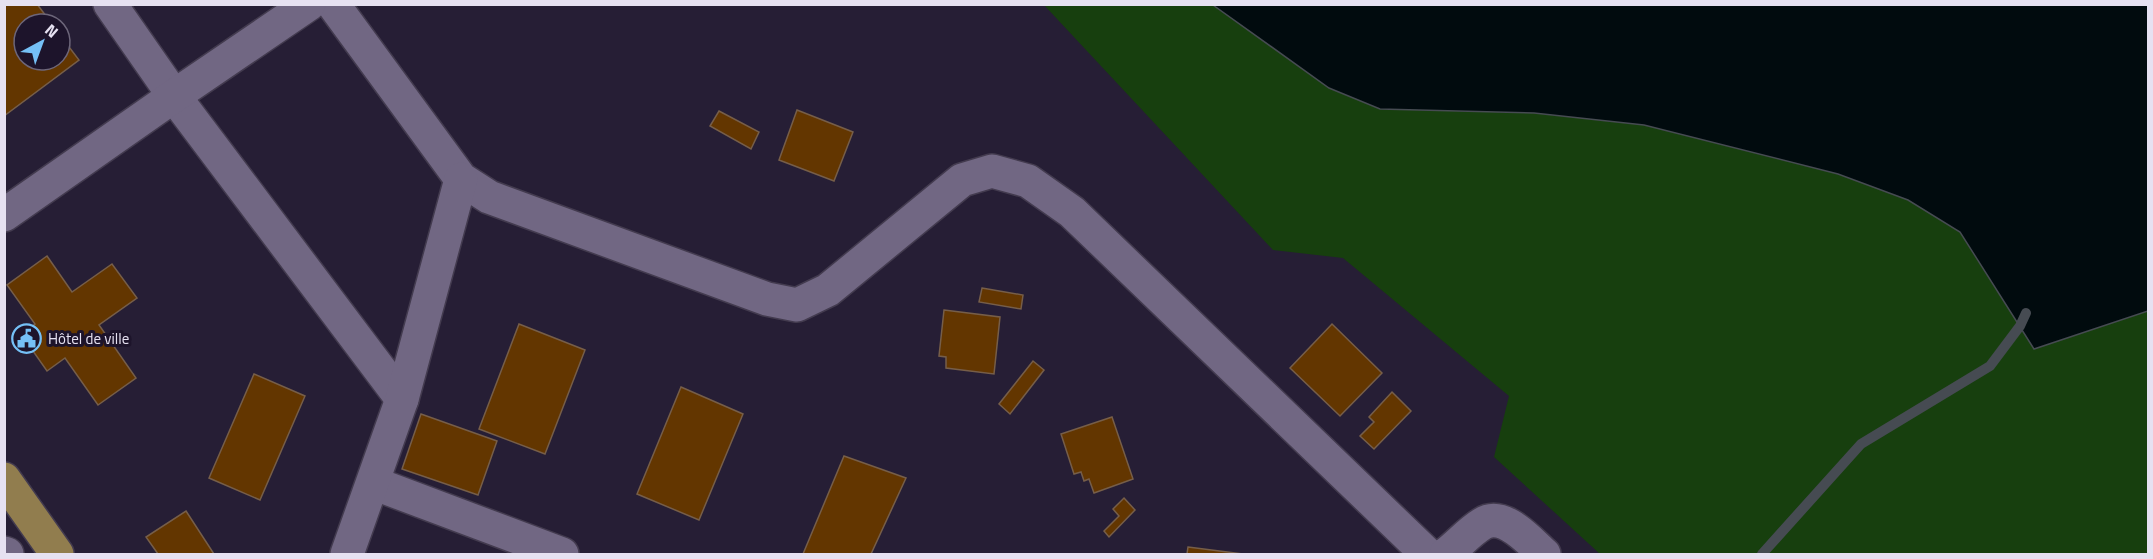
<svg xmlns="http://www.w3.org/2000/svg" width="2153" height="559" font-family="'Titillium Web',sans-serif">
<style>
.green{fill:#173f0e}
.water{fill:#010b0e;stroke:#464b52;stroke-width:1.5}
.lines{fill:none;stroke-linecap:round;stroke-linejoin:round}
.stream{stroke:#464b52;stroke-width:10}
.building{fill:#633600;stroke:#765e49;stroke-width:1.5}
.minor-casing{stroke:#433b4f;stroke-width:36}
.major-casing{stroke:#433b4f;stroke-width:36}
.minor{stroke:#716783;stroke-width:33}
.major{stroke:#917d4e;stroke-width:33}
.labels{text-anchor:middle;stroke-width:6;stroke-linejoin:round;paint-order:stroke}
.poi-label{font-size:15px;fill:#e6e1f1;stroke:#1d142b;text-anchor:start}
</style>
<rect width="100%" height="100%" fill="#261e35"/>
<!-- green -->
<path class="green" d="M1044,5H1213L1329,88L1644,125L1838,174L1909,200L1960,232L2034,349L2148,311V554H1600L1494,457L1509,396L1343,258L1273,250Z"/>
<!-- water -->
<path class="water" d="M1213,5H2148V311L2034,349L1960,232L1908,200L1838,174L1644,125L1534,113L1380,109L1329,88Z"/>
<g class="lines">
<!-- stream -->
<path class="stream" d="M1762,554L1861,444L1990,366L2020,326L2026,313"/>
</g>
<!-- building -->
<g class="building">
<path d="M4,4H37L52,24H24V60H60V35L79,60L4,116Z"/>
<path d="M797,110L853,132L834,181L779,160Z"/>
<path d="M719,111L759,132L751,149L710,126Z"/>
<path d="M47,256L72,292L112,264L137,298L99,325L136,378L98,405L65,358L47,371L21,334L35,324L7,285Z"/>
<path d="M982,288L1023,295L1021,309L979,302Z"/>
<path d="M944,310L1000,317L994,374L946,368V357L939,356Z"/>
<path d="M519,324L585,350L545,454L479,429Z"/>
<path d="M1332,324L1382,373L1340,416L1290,368Z"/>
<path d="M1033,361L1044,370L1010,414L999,404Z"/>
<path d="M254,374L305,396L260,500L209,478Z"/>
<path d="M681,387L743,414L699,520L637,494Z"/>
<path d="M1392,392L1411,411L1374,449L1360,436L1374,422L1369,417Z"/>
<path d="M421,414L497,441L478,495L402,469Z"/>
<path d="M1112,417L1133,479L1094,493L1089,479L1084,481L1081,472L1074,474L1061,434Z"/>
<path d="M844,456L906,478L871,554H803Z"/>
<path d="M1124,498L1135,510L1109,537L1104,531L1119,516L1113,509Z"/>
<path d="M186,511L214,554H158L146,537Z"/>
<path d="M1188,547L1243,554H1187Z"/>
</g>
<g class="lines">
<defs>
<g id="minor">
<path d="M110,4L174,96L402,399"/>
<path d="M333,4L461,179L489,197L767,299L797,305L828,290L962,180L992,171L1028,181L1072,212L1427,554"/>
<path d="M4,215L174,96L309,4"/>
<path d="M373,483L562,554"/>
<path d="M4,553L7,554"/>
<path d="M347,554L402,399L461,179"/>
<path d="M1446,554C1458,545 1469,532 1482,524C1504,510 1530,542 1544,554"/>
</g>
<path id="major" d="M4,479L57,554"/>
</defs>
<!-- minor casing -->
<use href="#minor" class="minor-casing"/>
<!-- major casing -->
<use href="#major" class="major-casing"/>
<!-- minor -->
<use href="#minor" class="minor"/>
<!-- major -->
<use href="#major" class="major"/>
</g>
<!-- icons -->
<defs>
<symbol id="civic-ring" viewBox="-11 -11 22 22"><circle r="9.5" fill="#1d142b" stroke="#75c0f6" stroke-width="1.5"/><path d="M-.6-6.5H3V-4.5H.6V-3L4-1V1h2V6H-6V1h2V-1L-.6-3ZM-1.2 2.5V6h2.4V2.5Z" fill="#75c0f6"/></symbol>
</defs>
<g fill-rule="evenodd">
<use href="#civic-ring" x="10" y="322" width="33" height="33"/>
</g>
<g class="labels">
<!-- poi labels -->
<g class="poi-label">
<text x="48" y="344">Hôtel de ville</text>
</g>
</g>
<!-- border -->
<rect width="2153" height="559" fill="none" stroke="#e6e1f1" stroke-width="12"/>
<!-- north arrow -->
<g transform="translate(42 42) rotate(41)"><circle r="28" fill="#1d142b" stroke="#6d667a" stroke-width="1.5"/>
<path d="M0-4.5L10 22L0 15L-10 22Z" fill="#75c0f6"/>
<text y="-9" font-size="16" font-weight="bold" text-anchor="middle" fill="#e6e1f1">N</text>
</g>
</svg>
